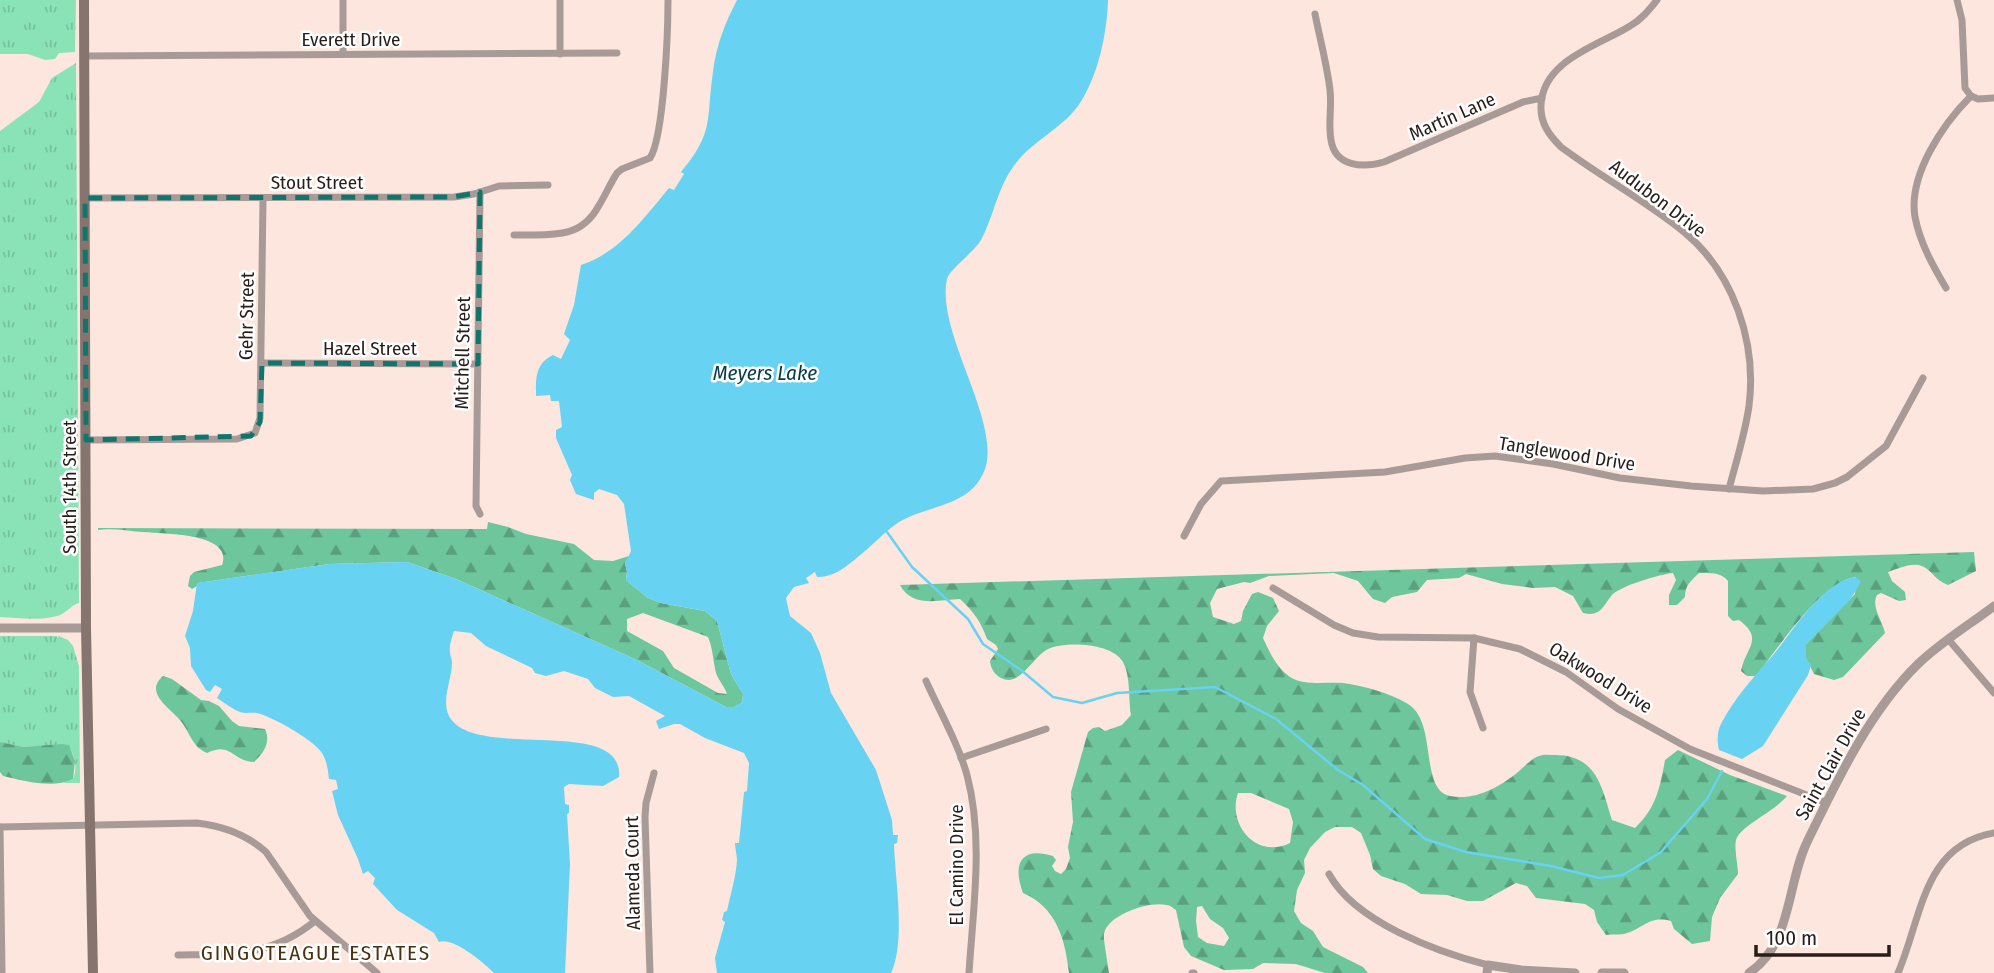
<svg xmlns="http://www.w3.org/2000/svg" width="1994" height="973" font-family="'Fira Sans Condensed',sans-serif">
<style>
.grass{fill:url(#grass-tufts)}
.forest{fill:url(#forest-firs);fill-rule:evenodd}
.water{fill:#67d2f1}
.lines{fill:none;stroke-linecap:round;stroke-linejoin:round}
.stream{stroke:#67d2f1;stroke-width:2.5}
.minor{stroke:#a89b97;stroke-width:7}
.tertiary{stroke:#a89b97;stroke-width:9}
.secondary{stroke:#86756e;stroke-width:10}
.marked{fill:none;stroke:#0f766e;stroke-width:5;stroke-dasharray:14 9;stroke-linejoin:round}
.labels{text-anchor:middle;stroke-width:5;stroke-linejoin:round;paint-order:stroke}
.street-label{font-size:19px;fill:#271d19;stroke:#fff}
.water-label{font-size:21px;font-style:italic;fill:#083b48;stroke:#fff}
.neighbourhood-label{font-size:21px;letter-spacing:2px;fill:#4a310f;stroke:#fff}
</style>
<defs>
<pattern id="grass-tufts" width="24" height="20" patternUnits="userSpaceOnUse" patternTransform="scale(1.75)"><rect width="24" height="20" fill="#89e3b7"/><path d="M3 7l-1-3M5 7V3M7 7l1-3M15 17l-1-3M17 17v-4M19 17l1-3" fill="none" stroke="#76c29d"/></pattern>
<pattern id="forest-firs" width="22" height="20" patternUnits="userSpaceOnUse" patternTransform="scale(1.75)"><rect width="22" height="20" fill="#6dc69c"/><path d="M5 1l3.5 6h-7zM16 11l3.5 6h-7z" fill="#5aa07e"/></pattern>
</defs>
<rect width="100%" height="100%" fill="#fde6dd"/>
<!-- grass -->
<g class="grass">
<path d="M0,0H76L75,52L59,53L55,59L45,60L28,54H0Z"/>
<path d="M76,63L79,603C72,604 66,614 57,616C39,621 18,618 0,617V131L39,102L52,78Z"/>
<path d="M0,636H57V638L59,636L68,640L73,646L79,666L80,783H63L73,779C78,767 75,756 68,745L24,747L0,742Z"/>
</g>
<!-- forest -->
<g class="forest">
<path d="M488,522L508,527L526,534L574,544L594,560L613,561L629,556L625,563L627,572L626,580L648,598L661,603L705,611L717,621L731,674L743,694L742,702L734,707H726L637,660L456,579L407,562L329,564L198,583L197,586L192,589L188,586L190,576L194,572L222,565C234,532 161,534 142,532C127,531 113,528 98,530V528L487,529ZM643,613L708,637C713,649 713,661 716,673C719,681 725,687 727,694L718,693L674,668L663,651L627,631V619Z"/>
<path d="M1974,552L1976,571L1948,585C1935,580 1933,572 1924,567C1913,561 1898,569 1888,572L1892,581L1905,592L1906,600L1899,601L1881,593L1877,595C1871,607 1882,620 1885,633L1843,677L1834,680L1814,674L1806,658V644L1855,594L1856,577C1821,581 1778,649 1756,676H1747L1741,671C1745,648 1765,639 1739,620L1733,621L1728,616V581C1721,572 1710,573 1699,573C1691,581 1685,585 1685,597L1677,605H1669V595L1676,580L1673,573C1661,574 1620,586 1612,595C1602,607 1601,617 1583,613L1573,596L1555,587L1533,588L1502,584L1466,574L1459,578L1427,580L1417,592L1392,597L1385,603L1373,599L1358,581L1334,573L1269,576L1250,583L1244,582L1217,589L1210,603L1213,617L1234,624L1241,621L1243,611L1252,594L1258,592L1273,598L1279,611L1267,626L1263,638C1270,653 1276,667 1290,677C1304,686 1327,682 1343,683C1364,686 1390,693 1408,704C1438,722 1419,790 1450,796C1475,801 1500,787 1518,772C1524,767 1532,758 1539,756C1544,754 1550,755 1555,755C1597,755 1602,788 1612,820L1635,828C1656,808 1660,788 1665,760L1678,750L1730,775L1787,796C1774,812 1740,826 1736,840C1734,850 1738,864 1738,874L1720,898L1712,917L1710,941L1692,944L1674,929L1671,921C1648,915 1644,929 1624,934C1618,935 1612,934 1606,935L1597,922L1594,910L1585,904L1536,898L1527,886L1516,883L1483,901H1467L1447,895L1421,894L1405,884L1381,876L1373,869L1370,855L1361,833L1352,827H1335L1325,832L1310,848L1304,860L1305,873L1297,890L1294,911L1301,923L1313,931L1323,947L1363,967L1368,973H1325L1296,964L1263,963L1253,969L1224,970L1191,956L1184,947L1176,910C1173,908 1170,905 1166,905C1149,901 1107,915 1104,934C1103,939 1108,964 1109,973H1069C1065,939 1057,908 1023,893C1012,864 1021,846 1053,856L1056,860L1052,866L1055,871L1061,874L1066,869L1070,858L1068,847L1073,822L1071,792L1088,732L1093,728L1099,727L1105,731L1122,725L1131,715C1128,698 1131,677 1123,662C1112,643 1066,641 1048,649C1033,656 1020,688 1001,678C994,674 991,669 990,661L998,649L996,645L987,639C981,622 974,612 960,599C938,600 912,608 900,585ZM1238,793H1251L1289,809L1293,822L1290,843C1256,860 1227,824 1238,793ZM1202,906L1210,919L1223,928L1229,938L1224,946L1207,943L1198,937L1196,921L1197,907Z"/>
<path d="M163,676L172,679L201,700L209,701L219,706L232,721L239,726L265,729C271,742 264,753 254,762C232,761 231,741 207,753C193,747 191,736 183,724C174,710 142,694 163,676Z"/>
<path d="M0,742L24,747L62,744L69,745L75,761L73,779C53,789 24,781 3,776L0,772Z"/>
</g>
<!-- water -->
<g class="water">
<path d="M737,0H1108C1107,34 1098,77 1078,106C1063,127 1033,141 1016,163C998,185 994,216 981,240C974,252 948,271 947,279C935,334 1006,427 983,474C967,507 928,505 899,522C885,531 872,546 859,556C847,566 833,578 817,577L815,572L806,578L809,583L794,587L786,598L790,616L811,633L820,653L831,693L876,770L892,820L893,835H898L897,843L894,844C895,880 906,941 891,973H717L715,958L725,922L722,920L724,912L727,911C730,896 736,877 737,860C737,855 735,849 735,843H739L744,792L747,791L749,763L744,753L705,738L680,724H674L659,729L656,721L665,716L629,696L613,697L595,688L588,679L564,671L546,676L535,673L532,668L486,646L471,633L454,631C452,637 449,645 450,652C450,657 452,657 452,663C452,679 441,700 449,716C473,762 624,714 619,777L603,786L569,784L564,787L565,804L569,805V813L567,814L570,864L565,973H494C483,962 453,937 439,942L434,933L397,910L373,884L375,878L368,871L363,874L358,859L338,815L332,791L338,789L336,780L329,779C328,770 327,761 322,753C314,740 271,716 257,713C251,712 246,714 240,712C232,709 225,703 217,698L222,689L215,685L210,692L206,690L191,666L190,648L185,636L193,611L197,583L329,564L407,562L456,579L637,660L726,707H734L742,702L743,694L731,674L717,621L705,611L661,603L648,598L626,580L627,572L625,563L631,551L624,504L617,495L599,489L594,493V500L576,494L570,480L572,475L556,438V430L562,427L559,401H551L550,395L536,396C536,378 535,364 553,355L561,359L570,340L564,334L574,305L581,265C619,253 644,218 669,188L674,190L684,174L681,172C715,132 706,119 713,72C716,46 725,23 737,0Z"/>
<path d="M1856,577L1861,582L1850,600L1806,644V658L1811,665L1808,675L1763,746L1742,759L1719,750C1717,742 1717,731 1721,724C1734,698 1755,676 1774,654C1793,630 1824,581 1856,577Z"/>
</g>
<g class="lines">
<!-- stream -->
<path class="stream" d="M887,532L912,567L968,619L983,644L1021,670L1053,697L1082,703L1117,693L1215,687L1276,719L1338,770L1363,785L1425,839L1466,852L1551,866L1599,878L1623,875L1661,852L1707,799L1722,771"/>
<!-- minor -->
<g class="minor">
<path d="M343,0V54"/>
<path d="M560,0V54"/>
<path d="M1657,0C1649,10 1641,20 1630,26C1598,46 1543,60 1541,105C1540,123 1549,135 1561,147C1601,177 1646,201 1684,232C1734,273 1757,343 1749,406C1745,434 1736,462 1729,489"/>
<path d="M1957,0L1962,20L1965,88L1971,96"/>
<path d="M1315,14C1320,39 1327,65 1330,90C1332,107 1328,124 1331,140C1335,167 1363,168 1384,162L1523,102L1542,98"/>
<path d="M85,56L617,53"/>
<path d="M1971,96L1978,99L1994,98"/>
<path d="M480,192L476,506L480,514"/>
<path d="M85,198L454,197L474,194L499,186L548,185"/>
<path d="M514,235C548,234 579,241 598,207C605,196 610,184 617,173L622,169L650,158C664,137 668,30 668,0"/>
<path d="M1946,288C1933,266 1920,243 1915,217C1908,175 1943,124 1971,96"/>
<path d="M262,363L478,364"/>
<path d="M86,440L237,439L255,433L260,418L263,199"/>
<path d="M1184,536L1201,504L1221,481L1385,472L1465,458L1495,456L1553,464L1620,478L1691,486L1763,491L1813,489L1835,483L1847,477L1886,446L1923,378"/>
<path d="M1273,588L1334,625L1353,633L1378,637L1474,638L1520,649L1566,672L1618,709L1690,749L1827,803"/>
<path d="M1474,638L1470,692L1483,728"/>
<path d="M1948,639L1994,693"/>
<path d="M926,681C940,712 958,743 967,775C984,839 973,908 969,973"/>
<path d="M961,758L1046,729"/>
<path d="M0,827L197,823C223,826 246,834 266,852L310,916L377,973"/>
<path d="M0,827L2,973"/>
<path d="M1329,874C1355,922 1437,952 1488,965"/>
<path d="M178,955C231,954 271,957 315,921"/>
<path d="M650,973L645,817L646,803L654,773"/>
<path d="M1192,973H1194"/>
<path d="M1898,973C1922,917 1923,845 1994,833"/>
</g>
<!-- tertiary -->
<g class="tertiary">
<path d="M0,628H86"/>
<path d="M1487,973L1488,965L1521,970L1575,973"/>
<path d="M1602,973H1624"/>
<path d="M1749,973C1793,943 1786,884 1808,840C1838,779 1869,712 1918,664C1941,642 1969,625 1994,606"/>
</g>
<!-- secondary -->
<path class="secondary" d="M84,0L86,628L93,973"/>
</g>
<!-- marked area -->
<path class="marked" d="M480,192L478,364L262,363L260,422L251,436L86,440L85,198L454,197Z"/>
<g class="labels">
<!-- street labels -->
<g class="street-label">
<text x="351" y="46">Everett Drive</text>
<text transform="translate(1452 116) rotate(-24)" y="7">Martin Lane</text>
<text x="317" y="189">Stout Street</text>
<text transform="translate(1658 198) rotate(37)" y="7">Audubon Drive</text>
<text transform="translate(246 316) rotate(-89)" y="7">Gehr Street</text>
<text x="370" y="355">Hazel Street</text>
<text transform="translate(462 353) rotate(-89)" y="7">Mitchell Street</text>
<text transform="translate(1567 453) rotate(9)" y="7">Tanglewood Drive</text>
<text transform="translate(69 487) rotate(-90)" y="7">South 14th Street</text>
<text transform="translate(1601 677) rotate(32)" y="7">Oakwood Drive</text>
<text transform="translate(1830 764) rotate(-61)" y="7">Saint Clair Drive</text>
<text transform="translate(956 865) rotate(-90)" y="7">El Camino Drive</text>
<text transform="translate(632 873) rotate(-91)" y="7">Alameda Court</text>
</g>
<!-- water labels -->
<g class="water-label">
<text x="765" y="380">Meyers Lake</text>
</g>
<!-- neighbourhood labels -->
<g class="neighbourhood-label">
<text x="316" y="960">GINGOTEAGUE ESTATES</text>
</g>
</g>
<!-- scale -->
<path d="M1756 945v10h133v-10" fill="none" stroke="#271d19" stroke-width="3.5"/>
<text x="1766" y="945" font-size="21" fill="#271d19" stroke="#ffffff" stroke-width="5" paint-order="stroke">100 m</text>
</svg>
